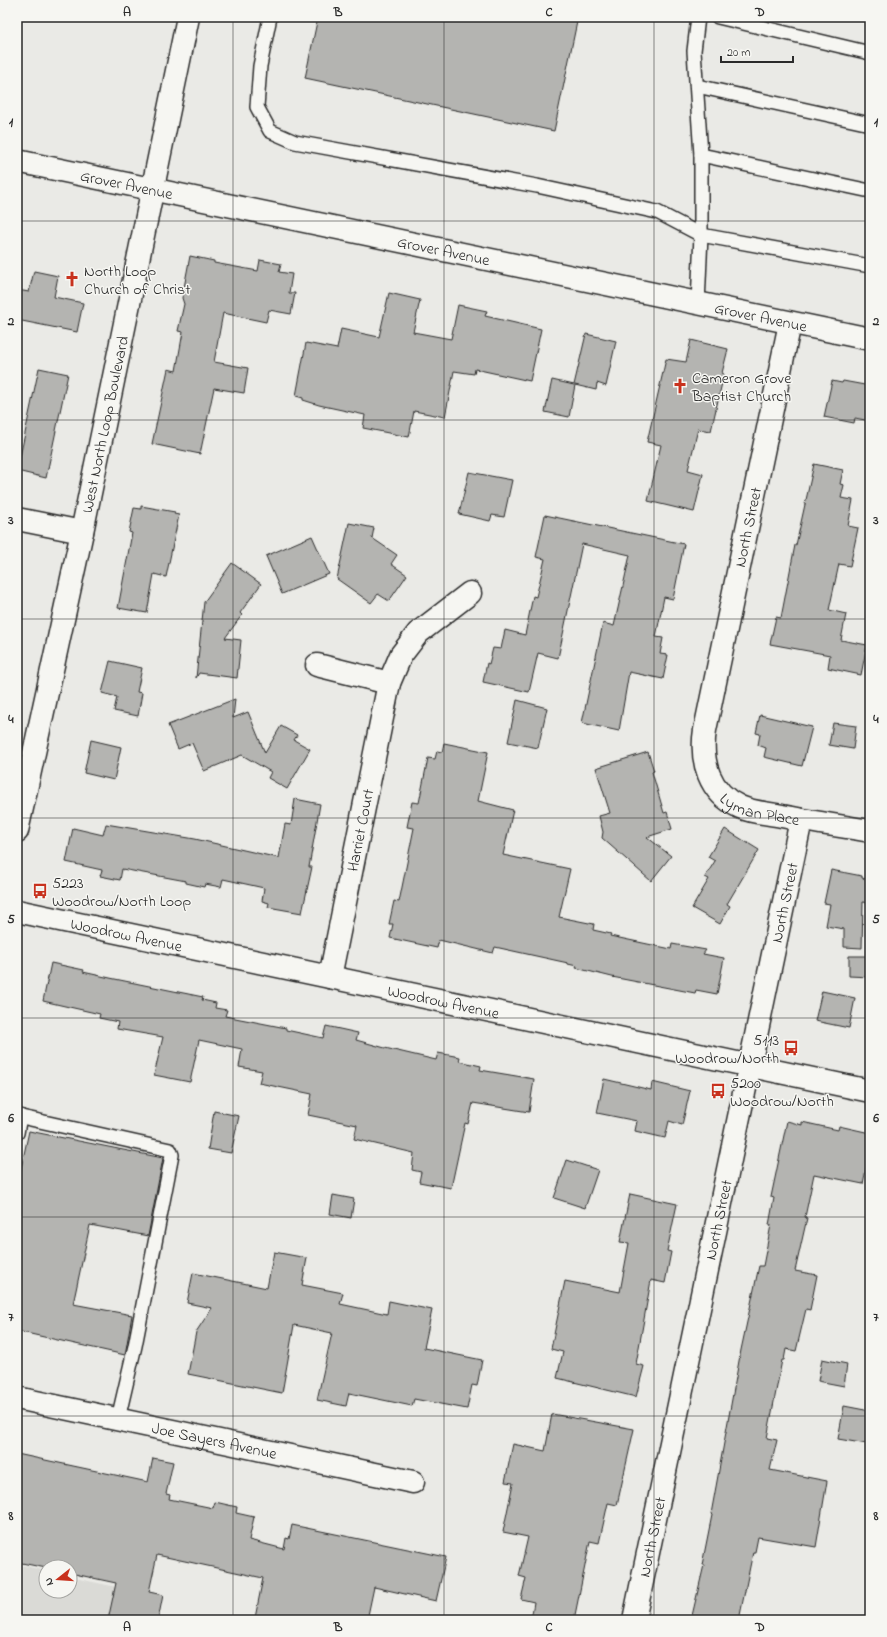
<svg xmlns="http://www.w3.org/2000/svg" width="887" height="1637" font-family="'Indie Flower',sans-serif">
<style>
.built{fill:#dadad6}
.building{fill:#b4b4b1;stroke:#2b2b2b}
.lines{fill:none;stroke-linecap:round;stroke-linejoin:round}
.lane-casing{stroke:#2b2b2b;stroke-width:16}
.street-casing{stroke:#2b2b2b;stroke-width:25}
.secondary-casing{stroke:#2b2b2b;stroke-width:25}
.lane{stroke:#f6f6f2;stroke-width:13}
.street{stroke:#f6f6f2;stroke-width:22}
.secondary{stroke:#f6f6f2;stroke-width:22}
.grid{fill:none;stroke:#2b2b2b;stroke-width:1;stroke-opacity:0.55}
.labels{text-anchor:middle;stroke-width:3;stroke-linejoin:round;paint-order:stroke}
.street-label{font-size:16px;fill:#2b2b2b;stroke:#f6f6f2}
.poi-label{font-size:16px;fill:#2b2b2b;stroke:#f6f6f2;text-anchor:start}
.neatline{fill:none;stroke:#2b2b2b;stroke-width:1.5}
.grid-label{font-size:13px;text-anchor:middle;font-weight:bold;fill:#2b2b2b}
</style>
<rect width="100%" height="100%" fill="#eaeae6"/>
<filter id="ink" filterUnits="userSpaceOnUse"><feTurbulence type="fractalNoise" baseFrequency=".025" numOctaves="2"/><feDisplacementMap in="SourceGraphic" scale="8" xChannelSelector="R" yChannelSelector="G"/><feConvolveMatrix kernelMatrix="1 2 1 2 8 2 1 2 1" color-interpolation-filters="sRGB"/></filter>
<g filter="url(#ink)">
<!-- built -->
<path class="built" d="M17,1564L46,1571V1591H70V1577L116,1587L110,1620H17Z"/>
<!-- building -->
<g class="building">
<path d="M318,17H578L554,131L305,78Z"/>
<path d="M190,256L214,261V263L258,271L260,260L281,264L279,272L292,274L289,293H295L291,314L269,310L266,322L223,313L214,362L248,368L244,393L214,388L200,454L152,444L168,369L176,371L183,332L178,331L184,304L182,298Z"/>
<path d="M34,271L58,276L54,297L83,303L77,332L17,320V290L29,292Z"/>
<path d="M389,293L420,300L413,332L451,339L458,305L487,311L485,316L541,329L530,381L475,369L474,374L454,371L445,417L414,411L409,437L363,428L365,415L319,405L303,400V398L296,396L306,343L337,349L341,329L379,337Z"/>
<path d="M586,334L616,341L606,386L597,383L596,390L575,385L569,417L545,412L552,380L574,385Z"/>
<path d="M691,340L728,349L722,373L724,374L711,431L698,429L688,470L703,474L694,512L648,501L661,445L647,442L666,359L686,362Z"/>
<path d="M39,368L68,374L46,478L17,471Z"/>
<path d="M832,381L842,383L843,381L870,386V421L855,418L854,423L824,417Z"/>
<path d="M814,464L843,470L840,484L844,485L841,498L853,500L848,526L858,528L850,566L839,564L829,610L846,614L841,640L867,645L861,675L828,668L830,655L770,644L776,617L781,618L795,545H796Z"/>
<path d="M469,472L512,480L504,517L492,515L490,521L459,514Z"/>
<path d="M141,506L175,512L174,514L179,515L166,577L154,574L147,613L118,608L132,533L129,532L134,508L141,509Z"/>
<path d="M545,515L684,544L673,599L664,597L656,637L663,638L660,654L668,655L663,679L629,672L619,731L582,723L603,623L614,626L630,555L582,544L558,658L538,653L529,692L483,682L487,663L489,664L493,648L501,649L505,630L525,635L533,596L536,597L545,559L536,557Z"/>
<path d="M349,523L374,528L372,538L397,555L391,564L407,575L389,601L378,594L371,603L337,579Z"/>
<path d="M312,536L329,574L282,594L266,556Z"/>
<path d="M232,563L261,584L240,613L242,615L225,638L241,640L237,678L199,673L196,678L204,602Z"/>
<path d="M110,661L142,668L137,692L142,693L138,716L114,711L117,697L102,693Z"/>
<path d="M235,699L233,718L248,712L265,753L281,726L297,735L294,740L310,749L287,789L268,778L271,772L242,755L204,771L192,743L178,749L168,725Z"/>
<path d="M517,700L547,708L538,748L508,742Z"/>
<path d="M760,715L812,727L802,766L764,757L766,748L758,745L760,734L756,733Z"/>
<path d="M833,723L856,726L853,749L829,745Z"/>
<path d="M91,740L121,747L114,780L84,773Z"/>
<path d="M444,743L488,752L478,801L513,810L503,855L570,869L559,917L594,924L593,930L611,934L610,936L671,949L672,944L706,950L703,954L724,958L717,994L696,990L695,993L612,977L576,968L577,966L568,964V963L495,947L493,953L439,940L437,948L390,938L393,924H389L394,901L399,902L414,828L407,827L412,802L419,803L428,758L435,759L437,751L442,752Z"/>
<path d="M648,752L654,771L652,772L664,813L667,812L672,829L647,837L671,856L651,881L602,838L603,832L599,816L610,813L596,768Z"/>
<path d="M295,799L320,804L309,867H312L302,913L268,907L269,903L262,901L264,888L223,879L221,887L205,884L204,887L186,883V881L122,869L120,880L100,876L102,870L66,862L73,828L103,835L106,824L195,839L279,858L285,824L291,825Z"/>
<path d="M725,829L759,850L727,904L730,906L720,924L692,908L709,879L705,877L715,861L708,857Z"/>
<path d="M831,870L862,876V878L870,880V903L863,902L862,948L844,947V929L826,926L830,904L824,903Z"/>
<path d="M849,956H870V977L849,976Z"/>
<path d="M51,963L84,970L83,972L110,978L203,997L202,1000L216,1003L215,1008L227,1010L225,1016L286,1028V1030L323,1038L326,1026L358,1033L356,1040L385,1048L436,1060L438,1053L460,1057L459,1061L481,1066L480,1070L534,1079L529,1112L473,1103L468,1124L465,1123L451,1188L419,1182L421,1172L412,1170L414,1153L354,1139L357,1125L308,1115L312,1094L259,1083L262,1071L239,1067L242,1049L199,1040L190,1082L154,1075L163,1037L117,1029L118,1022L99,1018L100,1014L43,1001Z"/>
<path d="M822,991L855,998L849,1028L815,1021Z"/>
<path d="M604,1079L651,1090L652,1082L690,1091L682,1125L669,1121L665,1138L635,1131L637,1121L597,1113Z"/>
<path d="M214,1111L239,1116L231,1153L208,1149Z"/>
<path d="M787,1121L802,1125V1122L838,1130L839,1126L870,1133V1149L863,1184L814,1174L805,1217L807,1218L795,1271L817,1275L810,1310L806,1309L796,1351L786,1349L784,1360H782L767,1438L777,1440L770,1470L827,1481L816,1547L758,1537L755,1552H753L739,1620H691L704,1565H702L712,1515L711,1514L741,1350L759,1266H763L771,1225H769L774,1198L771,1197Z"/>
<path d="M29,1131L163,1158L148,1236L90,1225L73,1304L132,1315L125,1355L17,1331V1187Z"/>
<path d="M567,1160L598,1170L585,1208L554,1198Z"/>
<path d="M630,1194L677,1204L667,1251L671,1252L665,1283L651,1280L636,1364L644,1366L636,1397L557,1378L563,1352L551,1349L565,1281L620,1292L629,1243L620,1242Z"/>
<path d="M333,1195L354,1199L351,1218L330,1214Z"/>
<path d="M274,1252L307,1258L302,1285L343,1293L340,1304L387,1314L389,1301L432,1310L424,1348L482,1360L477,1386L472,1385L467,1409L414,1399L412,1406L349,1393L346,1406L317,1400L332,1333L294,1325L282,1393L188,1374L196,1332L212,1308L187,1303L193,1273L267,1288Z"/>
<path d="M822,1359L847,1364L844,1386L818,1381Z"/>
<path d="M844,1406L870,1411V1427L867,1444L838,1439Z"/>
<path d="M552,1414L634,1429L617,1505L608,1503L599,1543L590,1541L574,1620H531L534,1602L521,1599L526,1578L519,1576L528,1537L503,1532L513,1483L505,1482L513,1444L545,1451Z"/>
<path d="M17,1454L148,1482L153,1458L173,1462L166,1494L170,1495L169,1499L213,1508L215,1502L237,1507L236,1513L254,1517L249,1540L284,1549L286,1538L289,1539L292,1525L446,1557L436,1601L374,1587L367,1620H265L255,1618L263,1578L157,1555L149,1592L163,1595L158,1620H108L116,1583L70,1573V1567H46V1568L17,1562Z"/>
</g>
<g class="lines">
<defs>
<g id="lane">
<path d="M270,17L260,66L257,107L270,131L295,142L537,186L657,212L701,235L870,266"/>
<path d="M698,17L694,51L701,155V235L698,304"/>
<path d="M718,17L870,53"/>
<path d="M697,86L870,124"/>
<path d="M701,155L870,191"/>
<path d="M17,1116L170,1150L172,1155L135,1346L118,1419"/>
<path d="M17,1133L20,1116"/>
</g>
<g id="street">
<path id="s1" d="M17,161L870,339"/>
<path id="s2" d="M790,323L705,730C700,761 709,793 740,807C753,813 769,813 782,816C811,822 841,826 870,831"/>
<path d="M17,519L82,532"/>
<path d="M317,665L389,683"/>
<path id="s3" d="M330,977L389,683L401,655L418,633L470,593"/>
<path id="s4" d="M17,1398L413,1482"/>
<path id="s5" d="M634,1620L801,820"/>
</g>
<g id="secondary">
<path id="s6" d="M17,831L82,532L188,17"/>
<path id="s7" d="M17,911L870,1091"/>
</g>
</defs>
<!-- lane casing -->
<use href="#lane" class="lane-casing"/>
<!-- street casing -->
<use href="#street" class="street-casing"/>
<!-- secondary casing -->
<use href="#secondary" class="secondary-casing"/>
<!-- lane -->
<use href="#lane" class="lane"/>
<!-- street -->
<use href="#street" class="street"/>
<!-- secondary -->
<use href="#secondary" class="secondary"/>
</g>
</g>
<!-- grid -->
<path class="grid" d="M233,17V1620M444,17V1620M654,17V1620M17,221H870M17,420H870M17,619H870M17,818H870M17,1018H870M17,1217H870M17,1416H870"/>
<!-- icons -->
<defs>
<symbol id="church-bare" viewBox="-9 -9 18 18"><path d="M-1.2-6h2.4v3.5h3.3v2.4h-3.3V6h-2.4V-.1h-3.3v-2.4h3.3Z" fill="#c8321e" stroke="#f6f6f2" stroke-width="2.5" paint-order="stroke"/></symbol>
<symbol id="bus-bare" viewBox="-9 -9 18 18"><path d="M-5-6H5V4H4V6H2V4H-2V6H-4V4H-5ZM-3.5-4V0h7V-4ZM-3.5 1.2v1.5H-2V1.2ZM2 1.2v1.5H3.5V1.2Z" fill="#c8321e" stroke="#f6f6f2" stroke-width="2.5" paint-order="stroke"/></symbol>
</defs>
<g fill-rule="evenodd">
<use href="#church-bare" x="61" y="268" width="22" height="22"/>
<use href="#church-bare" x="669" y="375" width="22" height="22"/>
<use href="#bus-bare" x="29" y="880" width="22" height="22"/>
<use href="#bus-bare" x="780" y="1037" width="22" height="22"/>
<use href="#bus-bare" x="707" y="1080" width="22" height="22"/>
</g>
<g class="labels">
<!-- street labels -->
<g class="street-label">
<text dy="6" stroke="none"><textPath href="#s1" startOffset="112">Grover Avenue</textPath></text>
<text dy="6" stroke="none"><textPath href="#s1" startOffset="436">Grover Avenue</textPath></text>
<text dy="6" stroke="none"><textPath href="#s1" startOffset="760">Grover Avenue</textPath></text>
<text dy="6" stroke="none"><textPath href="#s6" startOffset="416">West North Loop Boulevard</textPath></text>
<text transform="translate(747 527) rotate(-78)" y="6">North Street</text>
<text dy="6" stroke="none"><textPath href="#s2" startOffset="527">Lyman Place</textPath></text>
<text dy="6" stroke="none"><textPath href="#s3" startOffset="150">Harriet Court</textPath></text>
<text dy="6" stroke="none"><textPath href="#s5" startOffset="733">North Street</textPath></text>
<text dy="6" stroke="none"><textPath href="#s7" startOffset="112">Woodrow Avenue</textPath></text>
<text dy="6" stroke="none"><textPath href="#s7" startOffset="436">Woodrow Avenue</textPath></text>
<text dy="6" stroke="none"><textPath href="#s5" startOffset="409">North Street</textPath></text>
<text dy="6" stroke="none"><textPath href="#s4" startOffset="202">Joe Sayers Avenue</textPath></text>
<text dy="6" stroke="none"><textPath href="#s5" startOffset="85">North Street</textPath></text>
</g>
<!-- poi labels -->
<g class="poi-label">
<text x="84" y="276">North Loop<tspan x="84" dy="18">Church of Christ</tspan></text>
<text x="692" y="383">Cameron Grove<tspan x="692" dy="18">Baptist Church</tspan></text>
<text x="52" y="888">5223<tspan x="52" dy="18">Woodrow/North Loop</tspan></text>
<text x="779" y="1045" text-anchor="end">5113<tspan x="779" dy="18">Woodrow/North</tspan></text>
<text x="730" y="1088">5200<tspan x="730" dy="18">Woodrow/North</tspan></text>
</g>
</g>
<!-- margin -->
<rect width="887" height="1637" fill="none" stroke="#f6f6f2" stroke-width="44"/>
<!-- north arrow -->
<g transform="translate(58 1579) rotate(253)"><circle r="19" fill="#f6f6f2" stroke="#a5a5a2"/>
<path d="M0-3L7 15L0 10L-7 15Z" fill="#c8321e"/>
<text y="-6" font-size="11" font-weight="bold" text-anchor="middle" fill="#2b2b2b">N</text>
</g>
<!-- scale -->
<path d="M721 56v6h72v-6" fill="none" stroke="#2b2b2b" stroke-width="2"/>
<text x="727" y="56" font-size="12" fill="#2b2b2b" stroke="#f6f6f2" stroke-width="3" paint-order="stroke">20 m</text>
<rect x="22" y="22" width="843" height="1593" class="neatline"/>
<g class="grid-label">
<text x="127" y="16">A</text>
<text x="338" y="16">B</text>
<text x="549" y="16">C</text>
<text x="760" y="16">D</text>
<text x="11" y="126">1</text>
<text x="876" y="126">1</text>
<text x="11" y="325">2</text>
<text x="876" y="325">2</text>
<text x="11" y="524">3</text>
<text x="876" y="524">3</text>
<text x="11" y="723">4</text>
<text x="876" y="723">4</text>
<text x="11" y="923">5</text>
<text x="876" y="923">5</text>
<text x="11" y="1122">6</text>
<text x="876" y="1122">6</text>
<text x="11" y="1321">7</text>
<text x="876" y="1321">7</text>
<text x="11" y="1520">8</text>
<text x="876" y="1520">8</text>
<text x="127" y="1631">A</text>
<text x="338" y="1631">B</text>
<text x="549" y="1631">C</text>
<text x="760" y="1631">D</text>
</g>
</svg>
